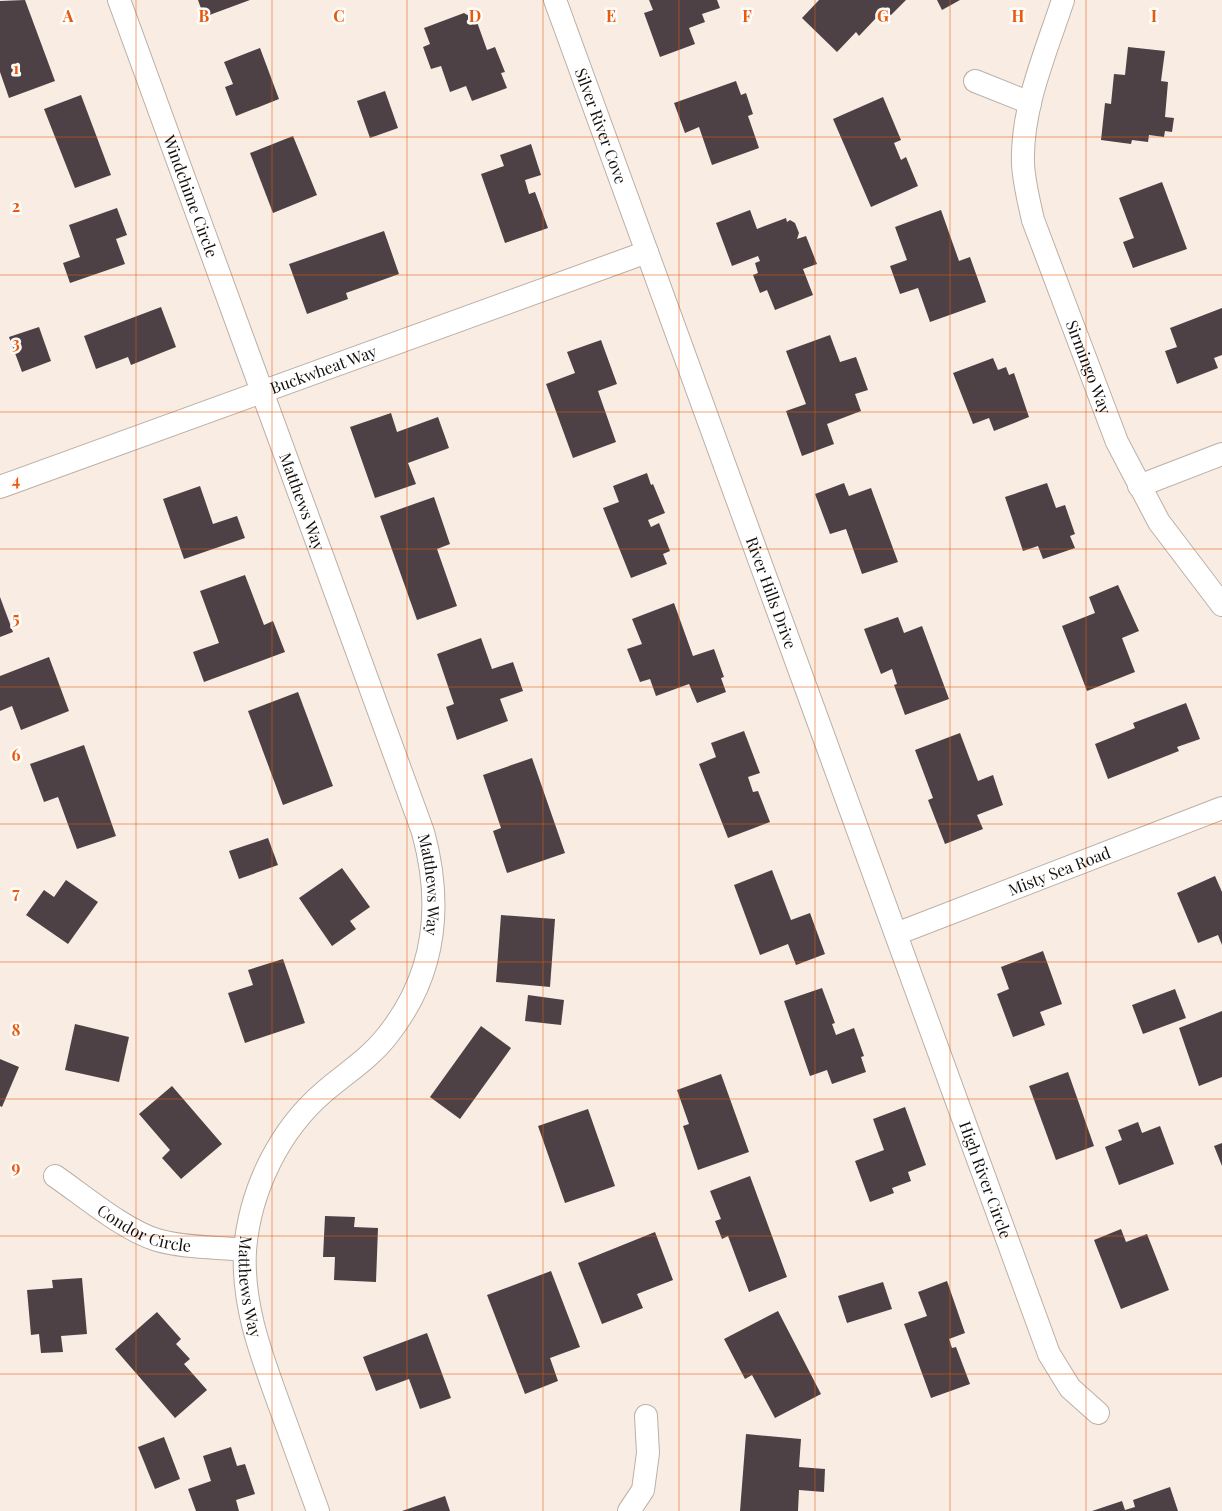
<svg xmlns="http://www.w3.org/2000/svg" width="1222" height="1511" font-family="'Playfair Display',serif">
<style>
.building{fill:#4d4146}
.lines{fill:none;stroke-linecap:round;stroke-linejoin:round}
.minor-casing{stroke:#bbafa6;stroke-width:24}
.minor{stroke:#fff;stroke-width:22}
.grid{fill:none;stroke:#e8590c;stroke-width:1;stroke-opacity:0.55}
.labels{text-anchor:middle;stroke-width:5;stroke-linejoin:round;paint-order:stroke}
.street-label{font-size:16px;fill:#130f0c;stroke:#fffcfa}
.grid-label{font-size:16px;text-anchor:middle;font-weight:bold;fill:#e8590c;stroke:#fffcfa;stroke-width:5;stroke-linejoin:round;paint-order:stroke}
</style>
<rect width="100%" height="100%" fill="#f9ede3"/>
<!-- building -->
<g class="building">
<path d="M25,0L55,81L9,98L0,72V1Z"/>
<path d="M198,0H250L204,17Z"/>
<path d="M649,0H717L720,8L702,14L705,22L689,28L695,44L660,57L644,13L653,10Z"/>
<path d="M819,0H906L882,24L876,18L859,36L856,32L837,52L802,18Z"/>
<path d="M937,0H960L942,10Z"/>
<path d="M464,13L469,16L470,25L477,22L487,50L495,47L505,72L501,73L507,88L472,101L466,86L450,92L441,66L431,69L423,47L430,44L424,28Z"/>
<path d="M1128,47L1165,51L1161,81L1168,82L1165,117L1174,118L1172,132L1165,131L1164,137L1149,135L1148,142L1132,140L1131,144L1101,140L1105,103L1111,104L1114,74L1125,75Z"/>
<path d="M260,48L279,99L236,116L225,87L233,84L224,62Z"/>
<path d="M736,81L741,95L746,93L753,114L748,116L759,148L712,165L699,127L685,133L674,103Z"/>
<path d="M385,91L398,128L370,138L357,101Z"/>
<path d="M81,95L111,175L75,188L44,109Z"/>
<path d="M883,97L901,140L894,143L901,160L906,157L918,186L871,207L833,119Z"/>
<path d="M293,136L317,195L273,213L250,153Z"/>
<path d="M531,144L541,175L525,180L529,194L535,192L548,228L505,243L481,174L504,166L500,155Z"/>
<path d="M1162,182L1187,249L1133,268L1123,242L1134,238L1119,198Z"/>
<path d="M117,208L127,235L116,239L125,264L70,283L63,263L80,257L69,225Z"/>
<path d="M750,210L757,229L786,218L787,222L790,220L795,223L799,233L797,239L806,236L817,264L803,269L813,295L775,310L767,290L760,293L753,275L758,273L755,263L760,261L758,256L732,266L716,223Z"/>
<path d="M941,210L959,261L970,257L986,302L930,322L918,288L900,294L890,266L907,260L895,227Z"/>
<path d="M384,231L399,274L346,293L348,299L307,314L289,264Z"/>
<path d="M161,307L176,347L131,365L128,357L96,369L84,336Z"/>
<path d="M1222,308V355L1214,358L1218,368L1177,384L1165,351L1177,347L1170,328Z"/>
<path d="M39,327L51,361L22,372L9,337Z"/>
<path d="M830,335L840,362L856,357L868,390L855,394L861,411L827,424L834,444L802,456L786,411L806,404L786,351Z"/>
<path d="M601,340L617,384L598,391L616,442L573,458L546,384L575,373L567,352Z"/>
<path d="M993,358L998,370L1006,367L1009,375L1014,373L1029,417L994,431L989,418L973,424L953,373Z"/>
<path d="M391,413L397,432L438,417L449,448L408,463L416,484L375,498L350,427Z"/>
<path d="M647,473L651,485L653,484L665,513L648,520L651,527L659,523L670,551L663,554L667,564L631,578L603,508L619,502L613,486Z"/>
<path d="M844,483L849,496L871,488L898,562L862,574L846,529L830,534L815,494Z"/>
<path d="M1047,483L1056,508L1065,505L1075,534L1070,536L1075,548L1043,559L1038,546L1023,551L1005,497Z"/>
<path d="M200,486L213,524L237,516L245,538L184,559L163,499Z"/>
<path d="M434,497L450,544L437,549L457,606L417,620L380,516Z"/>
<path d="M245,575L264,625L273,621L285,652L204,682L193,652L219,643L200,591Z"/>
<path d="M1118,585L1139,631L1122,638L1135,672L1087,691L1062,626L1095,613L1089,597Z"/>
<path d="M0,597L13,632L0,637Z"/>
<path d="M674,603L693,656L714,649L724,677L721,678L726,692L697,703L689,684L656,696L650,679L640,682L627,649L642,644L632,619Z"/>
<path d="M898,617L904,633L922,626L949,699L905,715L894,685L897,684L892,669L881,674L864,629Z"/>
<path d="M481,638L492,669L513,662L523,691L500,699L508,721L457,740L446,707L454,704L437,654Z"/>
<path d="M49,657L69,711L21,730L12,706L0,711V676Z"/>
<path d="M298,692L333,786L283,805L248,711Z"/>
<path d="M1186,703L1200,739L1177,747L1179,751L1108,779L1095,744L1135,728L1133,723Z"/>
<path d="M744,731L760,773L748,777L753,792L758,791L770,822L728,838L699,764L716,757L711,743Z"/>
<path d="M960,733L978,781L993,775L1003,805L977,815L983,829L945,844L928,800L933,798L915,750Z"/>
<path d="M84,745L116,836L77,849L58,797L44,802L30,764Z"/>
<path d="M532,758L565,853L507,873L493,831L501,828L483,775Z"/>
<path d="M268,838L278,865L239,879L229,851Z"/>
<path d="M342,868L370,907L350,921L356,929L332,946L299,898Z"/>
<path d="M772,870L791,920L810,913L825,954L796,965L788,944L760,955L734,885Z"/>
<path d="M1215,876L1222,892V945L1218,935L1198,943L1177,893Z"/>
<path d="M66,880L98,902L68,944L26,915L44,890L54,897Z"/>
<path d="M501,915L555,919L550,987L496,982Z"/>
<path d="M1043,951L1062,1004L1040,1012L1045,1025L1013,1037L997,994L1009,989L1001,967Z"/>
<path d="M283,959L305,1023L245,1043L228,993L253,985L248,970Z"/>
<path d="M822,988L835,1023L832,1024L836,1035L854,1028L864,1056L861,1057L866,1072L832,1084L827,1070L810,1076L784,1001Z"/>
<path d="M1175,989L1186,1018L1143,1034L1132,1005Z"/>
<path d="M528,995L564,1000L561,1025L525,1021Z"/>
<path d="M1222,1011V1077L1199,1086L1179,1028Z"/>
<path d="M75,1024L129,1037L119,1082L65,1070Z"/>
<path d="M481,1026L511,1048L460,1119L430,1097Z"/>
<path d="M0,1059L19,1067L2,1107L0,1106Z"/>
<path d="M1068,1072L1094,1146L1056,1160L1029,1086Z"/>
<path d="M721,1074L749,1152L698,1170L683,1126L689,1124L677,1090Z"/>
<path d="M172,1086L222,1144L181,1179L162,1158L170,1150L139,1114Z"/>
<path d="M905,1107L926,1165L908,1172L911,1181L892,1188L894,1193L870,1202L855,1161L884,1150L873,1119Z"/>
<path d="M588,1109L615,1186L565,1203L538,1126Z"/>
<path d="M1138,1122L1142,1133L1160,1126L1174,1164L1119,1185L1105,1147L1122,1140L1118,1130Z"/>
<path d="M1222,1143V1166L1214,1146Z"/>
<path d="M750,1176L787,1277L749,1292L728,1236L722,1239L715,1221L721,1219L710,1191Z"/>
<path d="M325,1216L355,1217L354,1227L378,1228L376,1282L334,1280L335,1257H323Z"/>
<path d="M1121,1229L1126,1242L1147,1234L1169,1290L1121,1309L1094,1240Z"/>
<path d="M655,1232L673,1280L637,1294L643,1308L602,1324L578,1263Z"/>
<path d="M551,1271L580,1347L550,1358L558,1381L525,1394L487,1295Z"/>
<path d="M82,1278L87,1334L61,1336L63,1352L41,1353L39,1334L31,1335L27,1290L53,1288L52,1280Z"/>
<path d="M947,1281L965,1333L949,1339L952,1348L956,1347L970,1384L931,1398L904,1324L927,1316L918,1292Z"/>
<path d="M883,1282L892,1309L847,1323L838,1296Z"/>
<path d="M778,1311L821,1394L775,1418L752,1375L745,1379L724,1339Z"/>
<path d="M157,1312L181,1339L176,1344L190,1359L184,1364L207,1390L175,1418L115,1349Z"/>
<path d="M427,1333L451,1398L420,1409L409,1379L376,1391L363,1357Z"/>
<path d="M746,1434L801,1439L799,1467L825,1469L824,1492L799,1490L798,1511H740Z"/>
<path d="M164,1437L180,1479L155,1489L138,1447Z"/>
<path d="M231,1447L237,1466L245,1464L255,1494L236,1500L239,1511H196L188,1489L211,1481L203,1456Z"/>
<path d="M1170,1487L1178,1511H1092L1122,1501L1125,1510L1135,1507L1133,1500Z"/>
<path d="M445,1496L450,1511H402Z"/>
</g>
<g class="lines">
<defs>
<g id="minor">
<path id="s1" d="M119,0L423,832C443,905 436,975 387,1036C370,1058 346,1073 325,1091C279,1130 250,1190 245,1250C242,1305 261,1354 279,1404C292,1440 305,1475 318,1511"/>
<path id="s2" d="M555,0L1049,1354L1070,1388L1098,1413"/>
<path id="s3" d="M1063,0C1046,52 1021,108 1023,164C1024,183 1029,202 1033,220L1117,442L1159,522L1222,605"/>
<path d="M975,81L1030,103"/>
<path d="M1139,486L1222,454"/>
<path id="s4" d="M0,487L647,252"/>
<path id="s5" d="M896,934L1222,808"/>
<path id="s6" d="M55,1176C84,1196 124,1230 157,1240C185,1248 216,1247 245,1250"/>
<path d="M629,1511L643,1490L648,1453L646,1416"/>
</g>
</defs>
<!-- minor casing -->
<use href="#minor" class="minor-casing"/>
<!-- minor -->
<use href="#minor" class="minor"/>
</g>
<!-- grid -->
<path class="grid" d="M136,0V1511M272,0V1511M407,0V1511M543,0V1511M679,0V1511M815,0V1511M950,0V1511M1086,0V1511M0,137H1222M0,275H1222M0,412H1222M0,549H1222M0,687H1222M0,824H1222M0,962H1222M0,1099H1222M0,1236H1222M0,1374H1222"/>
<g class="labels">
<!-- street labels -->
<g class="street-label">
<text dy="6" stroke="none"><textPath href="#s2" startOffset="134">Silver River Cove</textPath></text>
<text dy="6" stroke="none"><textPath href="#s1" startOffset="209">Windchime Circle</textPath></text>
<text dy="6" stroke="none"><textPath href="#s3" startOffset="384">Sirmingo Way</textPath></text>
<text dy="6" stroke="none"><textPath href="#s4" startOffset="344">Buckwheat Way</textPath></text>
<text dy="6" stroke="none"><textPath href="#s1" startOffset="534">Matthews Way</textPath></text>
<text dy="6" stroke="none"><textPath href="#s2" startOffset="631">River Hills Drive</textPath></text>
<text dy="6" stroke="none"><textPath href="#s5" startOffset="175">Misty Sea Road</textPath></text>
<text dy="6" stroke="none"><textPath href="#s1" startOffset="939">Matthews Way</textPath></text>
<text dy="6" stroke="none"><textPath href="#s2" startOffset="1256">High River Circle</textPath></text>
<text dy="6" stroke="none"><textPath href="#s6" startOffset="105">Condor Circle</textPath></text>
<text dy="6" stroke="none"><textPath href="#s1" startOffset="1404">Matthews Way</textPath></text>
</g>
</g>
<g class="grid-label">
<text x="68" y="22">A</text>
<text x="204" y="22">B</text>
<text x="339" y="22">C</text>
<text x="475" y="22">D</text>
<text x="611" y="22">E</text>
<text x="747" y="22">F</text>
<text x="883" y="22">G</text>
<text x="1018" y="22">H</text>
<text x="1154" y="22">I</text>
<text x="16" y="74">1</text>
<text x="16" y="212">2</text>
<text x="16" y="349">3</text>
<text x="16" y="486">4</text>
<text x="16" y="624">5</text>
<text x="16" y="761">6</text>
<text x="16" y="899">7</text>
<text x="16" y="1036">8</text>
<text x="16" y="1173">9</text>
</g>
</svg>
